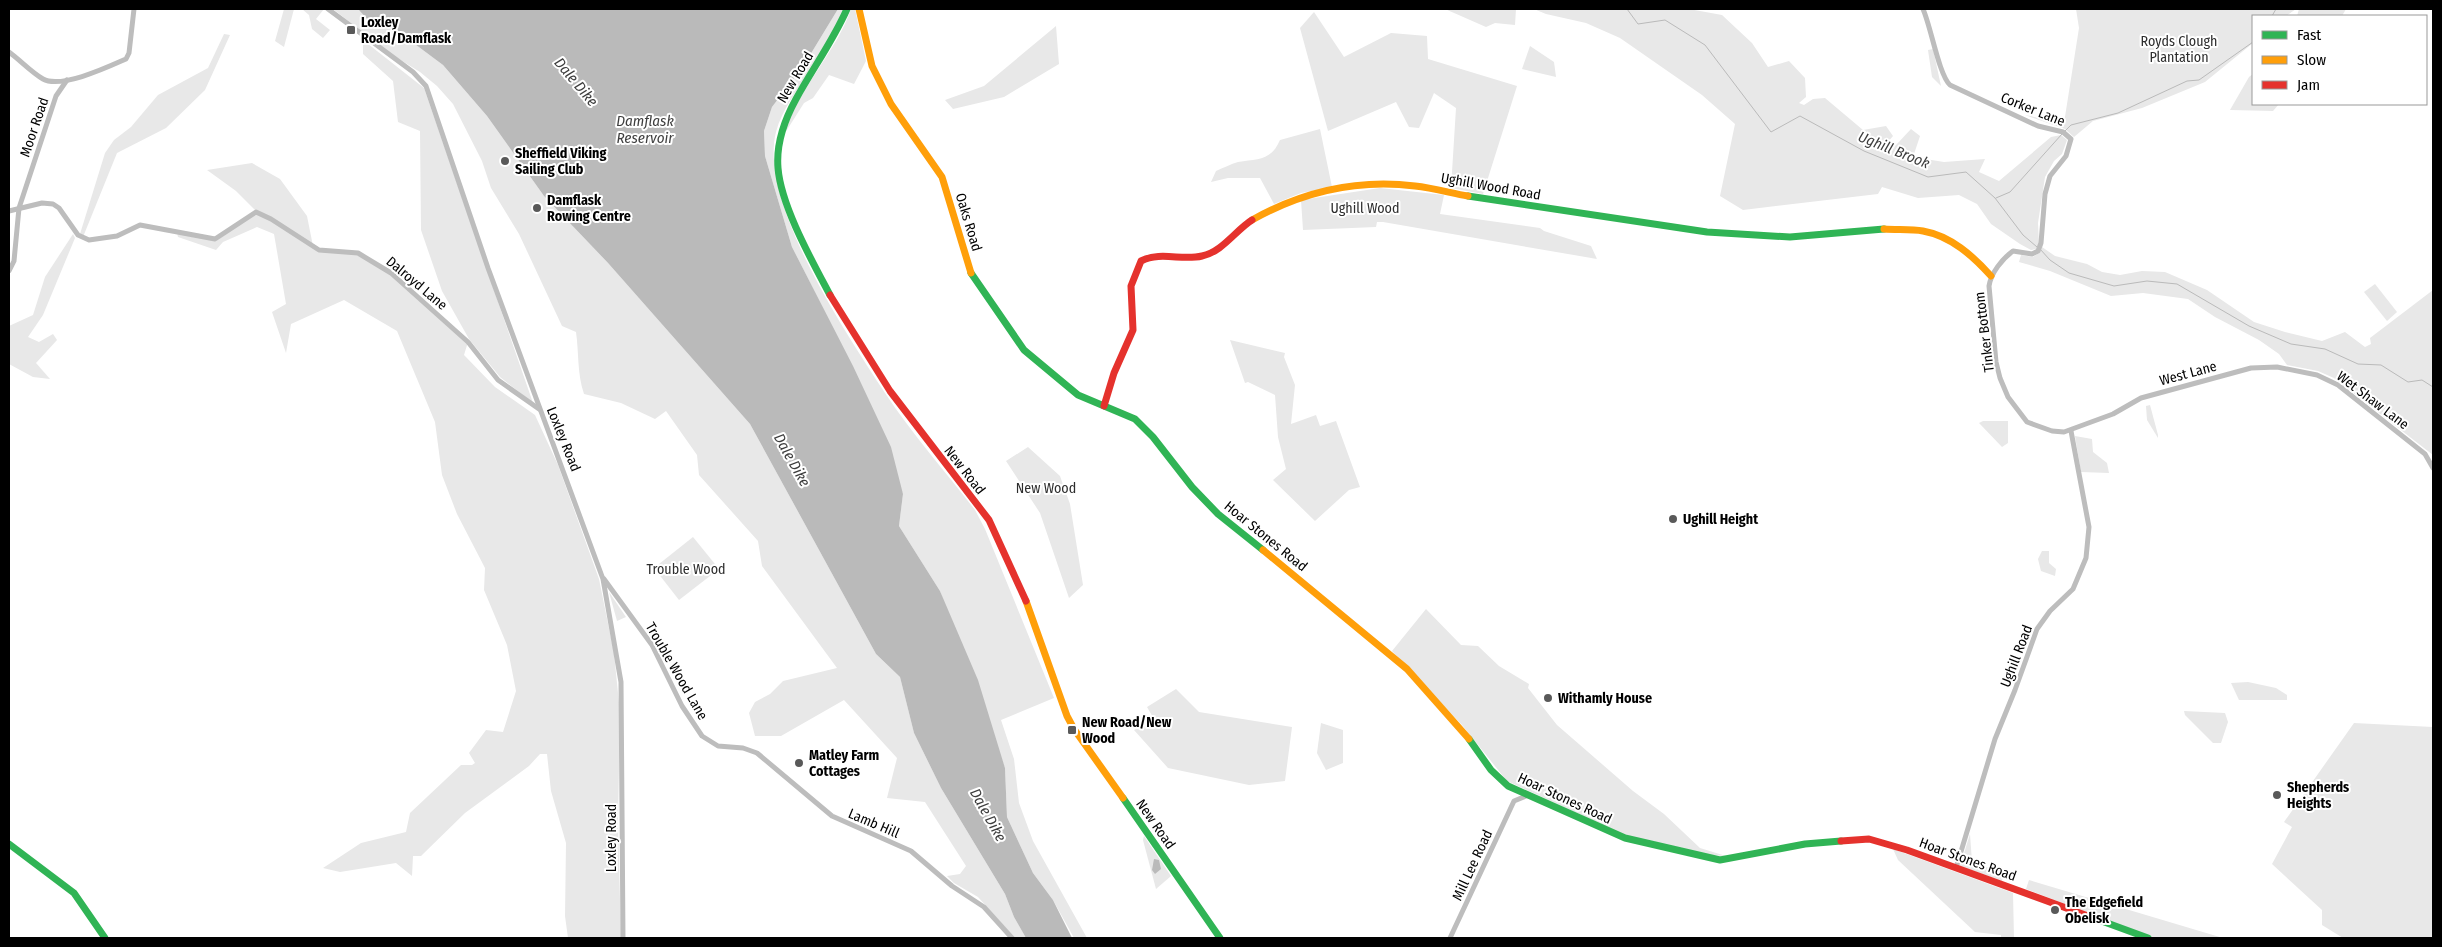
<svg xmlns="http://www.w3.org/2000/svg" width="2442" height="947" font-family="'Fira Sans Condensed',sans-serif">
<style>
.green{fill:#e8e8e8}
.water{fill:#bababa}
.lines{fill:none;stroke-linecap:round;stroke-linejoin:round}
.stream{stroke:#bababa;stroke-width:1}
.street{stroke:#bdbdbd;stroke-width:5}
.fast{stroke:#30b455;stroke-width:7}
.slow{stroke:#ff9f0a;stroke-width:7}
.jam{stroke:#e5322d;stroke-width:7}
.poi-dot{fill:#595959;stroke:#fff;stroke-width:2}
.labels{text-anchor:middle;stroke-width:4;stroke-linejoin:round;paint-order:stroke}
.poi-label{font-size:14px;font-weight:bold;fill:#000;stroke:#fff;text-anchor:start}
.park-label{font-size:14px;fill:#2d2d2d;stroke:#fff}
.street-label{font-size:14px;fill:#000;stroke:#fff}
.water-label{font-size:15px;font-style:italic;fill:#3e3e3e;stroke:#fff}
</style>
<rect width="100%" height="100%" fill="#fff"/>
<!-- green -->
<g class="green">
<path d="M284,9H294L284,47L275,41Z"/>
<path d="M302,9H324L316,19L330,30L323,38L312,29L309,15Z"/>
<path d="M333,9H358L368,20L400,33L443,65L487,116L544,196L608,263L750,424L876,654L900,677L914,733L941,788L1005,894L1014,917L1026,938H1015L978,897L954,883L947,876L960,874L966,866L925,802L887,798L897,758L844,700L781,736H755L749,713L755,702L770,694L783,681L837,668L762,566L758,541L699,475L697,455L666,411L655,419L621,403L584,394C577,373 579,353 576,332L562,326L519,234L491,188L482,161L453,104L437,86L420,72L391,54Z"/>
<path d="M838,9L844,10C833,30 822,50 810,70C798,90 782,109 776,132C758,202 847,335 885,393C912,434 945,471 975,510L985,529L1054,698L1001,720L1014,759L1019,803L1033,841L1087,938H1074L1053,900L1033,873L1007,817L1005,768L940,591L899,526L903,494L821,304L792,247L765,156L764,131L772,107L804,65Z"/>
<path d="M851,9H855L866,61L854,84L829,75L813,98L804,103L785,133C799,87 837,51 851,9Z"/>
<path d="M1445,9H1516L1515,25L1495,23L1486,27Z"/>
<path d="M1534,9H1689L1722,15L1752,43L1768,67L1789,61L1805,78L1806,97L1799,103L1804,105L1813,99L1825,98L1863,130L1886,126L1893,136L1888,142L1896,145L1911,129L1920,136L1913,157L1944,162L1985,159L1979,172L1999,181L2051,137L2061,135L2067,140L2062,154L2054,161L2045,177L2038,223L2039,244L2036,249L2031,250L2020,244L1991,224L1977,204L1959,195L1918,198L1882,187L1878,194L1743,210L1720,196L1735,124L1702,95L1620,38L1586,23L1546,14Z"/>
<path d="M2076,9H2296L2286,16H2253V43L2205,82L2142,108L2093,121L2074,137L2065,129L2025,115L2064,123L2079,28Z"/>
<path d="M2299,9H2346L2342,16H2297Z"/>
<path d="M1314,12L1344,57L1391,33L1427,36L1428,59L1517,86L1483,194L1451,188L1456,108L1434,93L1419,128L1409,127L1396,102L1328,131L1300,28Z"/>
<path d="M1056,26L1059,64L1004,97L953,109L945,100L984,86Z"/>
<path d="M224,34L230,35L205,90L166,128L117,153L83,237L80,234L105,153L114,140L131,127L158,95L208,68Z"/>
<path d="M363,40L424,88L533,403L500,377L469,339L442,291L421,230L420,131L398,122L393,81L363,54Z"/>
<path d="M1530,46L1554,62L1556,77L1522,69Z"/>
<path d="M1933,49L1941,86L1932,77L1928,50Z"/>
<path d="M2253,74V104H2279L2273,111L2230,110L2249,77Z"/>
<path d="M1320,129L1332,187L1301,193L1274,204L1260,178H1228L1211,182L1216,171C1223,168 1231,164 1238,162C1258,159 1271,161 1280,140Z"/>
<path d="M252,163L280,179L307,216L313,246C327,255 344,248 359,254C392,266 440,317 468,342L464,355L495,387L535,415L558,465L599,579L614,653L620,713L618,822L621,938H568L565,916L566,843L551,791L547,754H540L529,766L465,813L421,856H413L412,876L396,863L340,872L323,868L361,843L406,832L410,813L461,765H472L475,763L469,753L486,730L503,732L516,691L507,645L484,590L485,568L457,514L442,475L435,422L397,331L344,300L291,324L286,353L272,312L286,304L274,234L257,227L223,242L216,250L178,237L177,233L216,241L257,212L236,191L207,170Z"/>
<path d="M1380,188L1444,195L1440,214L1540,228L1544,231L1591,246L1597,259L1383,222H1377L1376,227L1303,230L1301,200Z"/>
<path d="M73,234L75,238L43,315L28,337L39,342L53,334L57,340L36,363L50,379L33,377L9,364V326L33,315L45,277Z"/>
<path d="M2042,247L2055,256L2087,264L2102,272L2120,275L2142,271L2165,272L2207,290L2254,322L2285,332L2322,341L2345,332L2365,347L2371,344L2370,338L2433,290V455L2334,378L2318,371L2287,365L2279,354L2259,340L2215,317L2188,299L2143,293L2111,296L2050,271L2019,262L2021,255L2033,257L2039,253Z"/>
<path d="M2375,284L2397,312L2387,321L2364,292Z"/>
<path d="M1230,340L1285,353L1284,357L1295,385L1291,424L1316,415L1320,426L1336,421L1360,487L1349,490L1315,521L1273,480L1286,469L1278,437L1275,395L1248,382L1245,383Z"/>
<path d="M2150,405L2158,435V438L2147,420L2146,406Z"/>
<path d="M1983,421H2008V443L2002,447L1979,423Z"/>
<path d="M2075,436L2092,439L2093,452L2107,463L2109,473L2081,472Z"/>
<path d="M1028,447L1060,476L1070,504L1083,585L1069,598L1040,513L1006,461Z"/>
<path d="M693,537L719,569L679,600L654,568Z"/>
<path d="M2042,551H2049V563L2056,569L2055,576L2041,571L2038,559Z"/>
<path d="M609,592L626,617L617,621Z"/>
<path d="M1426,609L1461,645L1478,646L1499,666L1529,684L1528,688L1557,725L1633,791L1664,814L1700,848L1726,856L1709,855L1625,835L1507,781L1462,725L1392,651Z"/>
<path d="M2248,682L2276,688L2287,695V700H2239L2231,683Z"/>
<path d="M1176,689L1199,712L1292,727L1285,781L1249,785L1168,768L1134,730L1154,719L1147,707Z"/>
<path d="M2184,711L2225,713L2228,722L2221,743H2213L2185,715Z"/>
<path d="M1321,723L1343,730V763L1326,770L1317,753Z"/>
<path d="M2354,723L2433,727V938H2343L2322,925V910L2272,864L2292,827L2284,822Z"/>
<path d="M1970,834L1972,862L2004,873L2002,881L1960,866Z"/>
<path d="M1144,836L1171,876L1156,889L1143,840Z"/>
<path d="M1893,849L2013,893L2014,938H2001V935L1975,932L1898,860Z"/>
<path d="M2029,880L2223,938H2154L2026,889Z"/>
</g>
<!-- water -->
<g class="water">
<path d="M358,9H838L804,65L772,107L764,131L765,156L792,247L853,366L891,447L903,494L899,526L940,591L978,680L1005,768L1007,817L1033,873L1053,900L1072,938H1026L1014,917L1005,894L941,788L914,733L900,677L876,654L750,424L608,263L544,196L487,116L443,65L400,33L368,20Z"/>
<path d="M1154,859L1159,860L1161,869L1155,874L1152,870Z"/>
</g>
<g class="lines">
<!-- stream -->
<g class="stream">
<path d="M1627,9L1638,24L1665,20L1705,45L1771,132L1800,116L1864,151L1928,177L1966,172L1995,198L2023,235L2037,247"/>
<path d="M2272,16L2276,9"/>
<path d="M2065,131L2071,125L2118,113L2187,81L2199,80L2253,42"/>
<path d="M1996,198L2010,192L2062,134"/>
<path d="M2040,249L2050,260L2069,273L2114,286L2147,281L2177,284L2249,326L2291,344L2325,349L2358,364L2381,365L2408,382L2422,380L2433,387"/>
</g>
<!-- street -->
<g class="street">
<path d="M328,9L413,72L426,86L488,268L603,579L621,682L623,938"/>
<path d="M1923,9C1931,27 1939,75 1950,85L2038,126L2063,132L2071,139L2066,156L2050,176L2045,194L2041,243L2038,251L2032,254L2013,251C2002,259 1991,273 1989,286L1996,362L2000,378L2008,397L2027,422L2052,431L2064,432L2113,414L2141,398L2251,368L2277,367L2317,375L2338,385L2425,454L2433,468"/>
<path d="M9,52C20,60 31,72 43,79C61,89 108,67 126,59L129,53L134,9"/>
<path d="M9,211L42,203L53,204L59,208L78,235L89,240L117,236L140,225L215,239L256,212L271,219L319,250L358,253L391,273L468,342L498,380L539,409"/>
<path d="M9,271L14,261L19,208L56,96L67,80"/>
<path d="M604,579L652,645L682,706L702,736L718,746L743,748L757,753L832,816L911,851L952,886L984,907L1012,938"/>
<path d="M1956,868L1995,739L2015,690L2037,629L2050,611L2073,589L2086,558L2089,527L2071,431"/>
<path d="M1450,938L1514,801L1526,796"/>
</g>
<!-- fast -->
<g class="fast">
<path d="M1468,196L1707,232L1790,237L1884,229"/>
<path d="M971,273L1024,350L1078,395L1135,419L1153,437L1192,487L1218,514L1263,550"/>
<path d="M830,295C812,261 781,206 778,168C776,144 785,119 796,99C813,68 833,41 847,9"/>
<path d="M1469,739L1491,770L1508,786L1625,838L1720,860L1805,844L1841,841"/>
<path d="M1123,798L1220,938"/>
<path d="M9,844L74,893L105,938"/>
<path d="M2088,916L2148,938"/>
</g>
<!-- slow -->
<g class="slow">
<path d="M859,9L872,66L891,104L942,177L971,273"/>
<path d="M1252,220C1302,192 1358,179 1415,186C1433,188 1451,193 1468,196"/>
<path d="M1884,229C1897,230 1911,229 1923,231C1951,236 1973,256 1991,276"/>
<path d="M1263,550L1407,669L1469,739"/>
<path d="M1026,601L1067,716L1074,729L1123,798"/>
</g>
<!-- jam -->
<g class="jam">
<path d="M830,295L890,391L989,520L1026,601"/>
<path d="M1104,406L1114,373L1133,330L1131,286L1141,261C1161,251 1182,261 1202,256C1222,252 1236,230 1252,220"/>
<path d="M1841,841L1869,839L1907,850L2088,916"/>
</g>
</g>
<!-- markers -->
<g class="poi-dot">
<rect x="346" y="25" width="10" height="10" rx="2.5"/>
<circle cx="505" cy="161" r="5"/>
<circle cx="537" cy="208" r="5"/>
<circle cx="1673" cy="519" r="5"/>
<circle cx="1548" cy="698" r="5"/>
<rect x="1067" y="725" width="10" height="10" rx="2.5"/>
<circle cx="799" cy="763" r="5"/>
<circle cx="2277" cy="795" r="5"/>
<circle cx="2055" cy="910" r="5"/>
</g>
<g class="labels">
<!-- poi labels -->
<g class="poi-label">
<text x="361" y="27">Loxley<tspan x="361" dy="16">Road/Damflask</tspan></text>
<text x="515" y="158">Sheffield Viking<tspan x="515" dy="16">Sailing Club</tspan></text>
<text x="547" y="205">Damflask<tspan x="547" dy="16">Rowing Centre</tspan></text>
<text x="1683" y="524">Ughill Height</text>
<text x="1558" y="703">Withamly House</text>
<text x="1082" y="727">New Road/New<tspan x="1082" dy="16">Wood</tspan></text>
<text x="809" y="760">Matley Farm<tspan x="809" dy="16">Cottages</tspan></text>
<text x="2287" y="792">Shepherds<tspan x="2287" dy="16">Heights</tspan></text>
<text x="2065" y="907">The Edgefield<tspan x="2065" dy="16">Obelisk</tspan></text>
</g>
<!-- park labels -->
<g class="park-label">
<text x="2179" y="46">Royds Clough<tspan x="2179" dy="16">Plantation</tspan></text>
<text x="1365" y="213">Ughill Wood</text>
<text x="1046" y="493">New Wood</text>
<text x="686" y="574">Trouble Wood</text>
</g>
<!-- street labels -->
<g class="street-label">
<text transform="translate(795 77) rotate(-59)" y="5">New Road</text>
<text transform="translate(2033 109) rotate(22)" y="5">Corker Lane</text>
<text transform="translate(34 127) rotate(-71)" y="5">Moor Road</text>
<text transform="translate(1491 186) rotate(10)" y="5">Ughill Wood Road</text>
<text transform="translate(969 222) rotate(73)" y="5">Oaks Road</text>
<text transform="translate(417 283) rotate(40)" y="5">Dalroyd Lane</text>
<text transform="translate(1984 332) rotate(-97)" y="5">Tinker Bottom</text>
<text transform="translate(2188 373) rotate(-15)" y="5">West Lane</text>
<text transform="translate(2373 400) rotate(37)" y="5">Wet Shaw Lane</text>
<text transform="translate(564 439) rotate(68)" y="5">Loxley Road</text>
<text transform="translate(965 470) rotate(52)" y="5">New Road</text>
<text transform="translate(1266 536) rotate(39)" y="5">Hoar Stones Road</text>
<text transform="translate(2016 656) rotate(-69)" y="5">Ughill Road</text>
<text transform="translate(677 671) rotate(60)" y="5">Trouble Wood Lane</text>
<text transform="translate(1565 798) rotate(25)" y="5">Hoar Stones Road</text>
<text transform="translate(874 823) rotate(23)" y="5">Lamb Hill</text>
<text transform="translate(1156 824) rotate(55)" y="5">New Road</text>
<text transform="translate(611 838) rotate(-90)" y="5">Loxley Road</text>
<text transform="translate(1968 859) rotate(20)" y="5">Hoar Stones Road</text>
<text transform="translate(1472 865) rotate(-65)" y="5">Mill Lee Road</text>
</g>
<!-- water labels -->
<g class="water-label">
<text transform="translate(576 82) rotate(50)" y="5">Dale Dike</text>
<text x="645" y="126">Damflask<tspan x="645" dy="17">Reservoir</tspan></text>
<text transform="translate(1894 150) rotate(22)" y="5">Ughill Brook</text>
<text transform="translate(792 460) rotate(61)" y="5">Dale Dike</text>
<text transform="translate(988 815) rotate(61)" y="5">Dale Dike</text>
</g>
</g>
<!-- border -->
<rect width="2442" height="947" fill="none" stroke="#000000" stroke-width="20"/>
<!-- legend -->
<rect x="2252" y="15" width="175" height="90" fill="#ffffff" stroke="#999999"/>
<rect x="2262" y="31" width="25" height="8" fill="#30b455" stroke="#999999"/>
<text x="2297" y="40" font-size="15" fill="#000000">Fast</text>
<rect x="2262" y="56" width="25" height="8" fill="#ff9f0a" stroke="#999999"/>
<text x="2297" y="65" font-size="15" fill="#000000">Slow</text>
<rect x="2262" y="81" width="25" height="8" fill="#e5322d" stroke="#999999"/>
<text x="2297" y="90" font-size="15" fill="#000000">Jam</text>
</svg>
